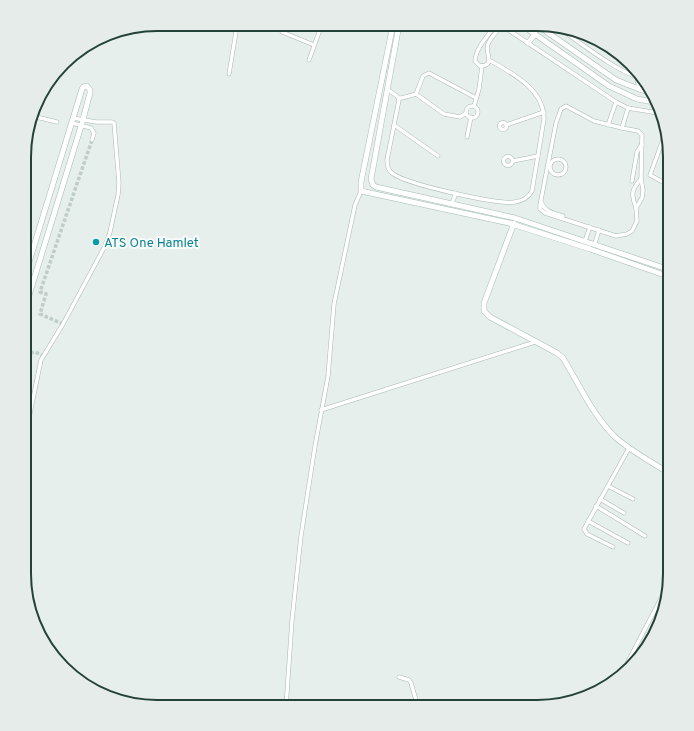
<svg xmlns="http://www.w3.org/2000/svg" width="694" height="731" font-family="Overpass,sans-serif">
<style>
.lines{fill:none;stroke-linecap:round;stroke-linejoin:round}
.street-tunnel{stroke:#bfccc8;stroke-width:3.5;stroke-dasharray:3.5 2;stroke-linecap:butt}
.street-casing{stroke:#a8b8b2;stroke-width:4.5}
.secondary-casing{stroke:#a4bbb3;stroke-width:6}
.street{stroke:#fff;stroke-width:3.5}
.secondary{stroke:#fff;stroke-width:5}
.culture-dot{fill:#0f9aa8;stroke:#f7fbf9;stroke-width:1.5}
.labels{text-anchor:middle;stroke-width:4;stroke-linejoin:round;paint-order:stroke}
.culture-label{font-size:13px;fill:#0d838f;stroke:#f7fbf9;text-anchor:start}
.rim{fill:none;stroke:#24423a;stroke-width:2}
</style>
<rect width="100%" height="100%" fill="#e6efeb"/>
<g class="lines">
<!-- street-tunnel -->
<g class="street-tunnel">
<path d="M63,324L40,314L46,294L40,292L92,140"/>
<path d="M25,354L35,352L44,356"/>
</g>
<defs>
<g id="street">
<path d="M496,25C489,34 475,49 475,61L480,66C497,66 484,52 488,44C491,37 497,31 502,26"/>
<path d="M501,25L616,102L628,108L658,113"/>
<path d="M556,26C578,41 619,74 644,79"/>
<path d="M282,32L314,45"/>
<path d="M309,60L322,24"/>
<path d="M229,74L236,32L230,27L231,24"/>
<path d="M637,78L639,89"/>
<path d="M387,89L397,96L399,100L387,160C387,165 388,170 392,173C405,184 498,205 515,202C522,201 529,197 532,191L544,119C544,89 512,73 489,60"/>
<path d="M416,94L423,76L429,73L476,98"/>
<path d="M399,98H402L416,94L444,114L460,117L466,113"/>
<path d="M474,106L479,89L482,66"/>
<path d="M566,106L594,121L622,128L638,131L642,135L641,179L643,190L642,198L636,208L637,221L632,231L627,234L616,236L545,213L540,209V205L556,123L561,109Z"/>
<circle cx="472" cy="112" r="6"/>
<path d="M32,116L57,122"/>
<circle cx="503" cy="126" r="3.5"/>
<path d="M72,123L91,128L94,133L92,140"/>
<path d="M394,125L438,156"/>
<path d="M506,125L544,112"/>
<path d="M608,125L616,102"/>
<path d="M661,125L664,135"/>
<path d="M622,128L628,108"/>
<path d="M665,134L650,175L670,186"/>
<path d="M467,137L471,117"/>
<path d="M26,144L46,86"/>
<circle cx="508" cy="161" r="4.5"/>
<circle cx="558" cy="167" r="8"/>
<path d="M513,161L538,156"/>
<path d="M632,181L637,152L642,144"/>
<path d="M541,202C545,212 554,213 563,216"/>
<path d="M452,203L456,193"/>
<path d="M636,208C631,194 631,190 641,179"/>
<path d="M585,241L590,227"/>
<path d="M595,243L599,230"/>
<path d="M321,410L535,342"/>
<path d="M608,486L633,499"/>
<path d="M600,499L624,513"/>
<path d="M25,501L29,468L28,423L41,360L63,324L105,246L110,232L118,195L119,183L114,123L112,122H96L73,118"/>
<path d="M596,506L645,536"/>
<path d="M588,521L628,543"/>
<path d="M613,547L587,534L584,529L629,448"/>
<path d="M623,671L670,581"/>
<path d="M399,677L409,680L411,683L418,707"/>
<path d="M286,707L292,620L301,536L315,446L328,376L334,304L355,205L361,191"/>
</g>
<g id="secondary">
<path d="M393,25L361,182V191L509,223L590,249L670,277"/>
<path d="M399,25L371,179L373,185L376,187L515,218L670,270"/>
<path d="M522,25L609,86L637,99L654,102"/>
<path d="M537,25L616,80L639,89L650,92"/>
<path d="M528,43L535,34"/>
<path d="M514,223L484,303V311L490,317L557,353L563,358C579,384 592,414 614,436C630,451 651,461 670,474"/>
<path d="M26,305L82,123L90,93V90L87,86L83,87L82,89L26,272"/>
</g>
</defs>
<!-- street casing -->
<use href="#street" class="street-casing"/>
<!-- secondary casing -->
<use href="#secondary" class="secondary-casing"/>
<!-- street -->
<use href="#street" class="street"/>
<!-- secondary -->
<use href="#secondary" class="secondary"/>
</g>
<!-- markers -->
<circle class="culture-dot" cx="96" cy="242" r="4"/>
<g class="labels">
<!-- culture labels -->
<g class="culture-label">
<text x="104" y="247">ATS One Hamlet</text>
</g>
</g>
<!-- crop -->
<path d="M0 0H694V731H0ZM157 31H537A126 126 0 0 1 663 157V574A126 126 0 0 1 537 700H157A126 126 0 0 1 31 574V157A126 126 0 0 1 157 31Z" fill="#e6ecea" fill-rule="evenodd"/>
<path class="rim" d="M157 31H537A126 126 0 0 1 663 157V574A126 126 0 0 1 537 700H157A126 126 0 0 1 31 574V157A126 126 0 0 1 157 31Z"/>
</svg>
